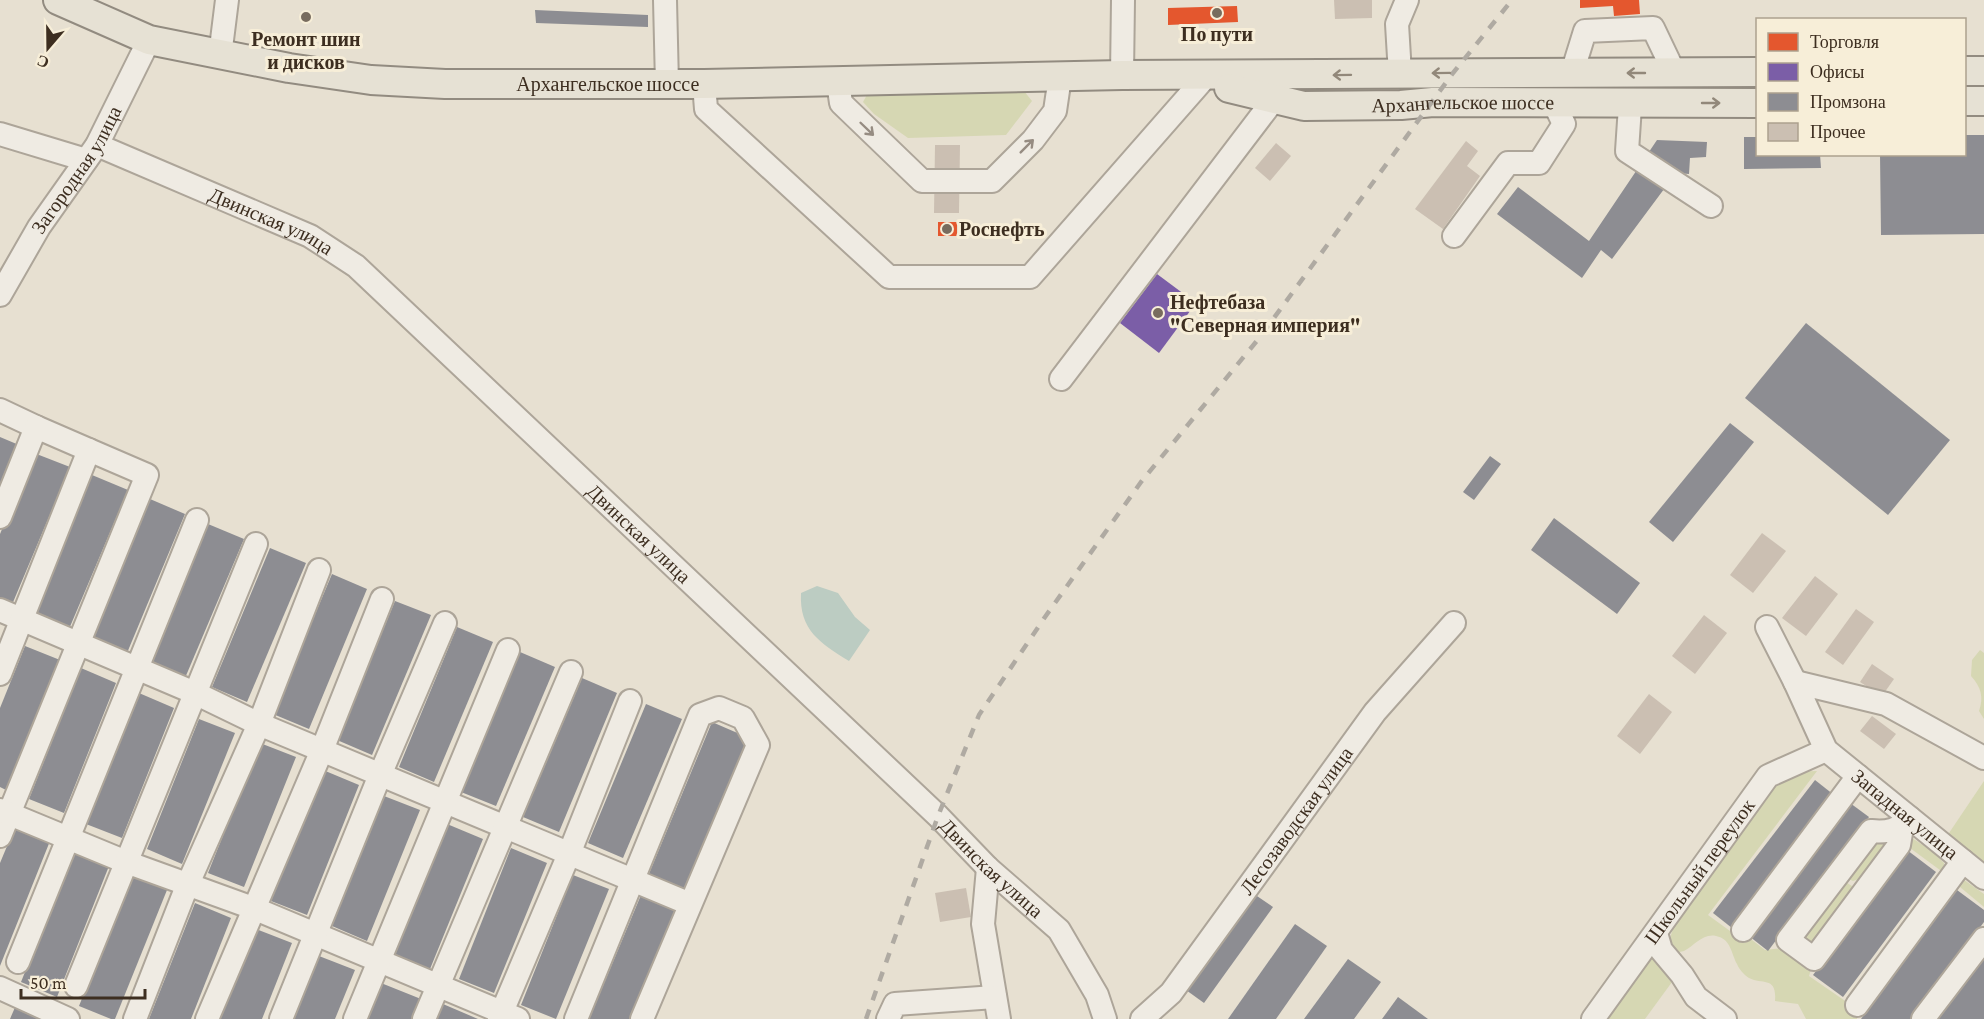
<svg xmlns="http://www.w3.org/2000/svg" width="1984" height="1019" font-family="'Crimson Pro',serif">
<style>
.green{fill:#d6d7b3}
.water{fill:#bcccc2}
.shops{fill:#e4572e}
.offices{fill:#7b5ea7}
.industry{fill:#8d8d92}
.building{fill:#cbbfb2}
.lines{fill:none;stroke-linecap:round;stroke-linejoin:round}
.minor-casing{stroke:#ada599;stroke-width:26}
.major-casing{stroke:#928b80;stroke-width:32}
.minor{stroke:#efebe3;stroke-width:22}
.major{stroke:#e6e1d4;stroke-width:28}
.rail{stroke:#afaaa2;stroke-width:4.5;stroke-dasharray:10 10;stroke-linecap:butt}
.oneway{stroke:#92887a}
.oneway2{stroke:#968c82}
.poi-dot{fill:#786c5e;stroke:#f7eed8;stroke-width:2}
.labels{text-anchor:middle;stroke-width:6;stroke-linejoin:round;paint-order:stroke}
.poi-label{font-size:20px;font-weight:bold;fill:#3d2e20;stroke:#f7eed8}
.street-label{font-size:20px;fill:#3d2e20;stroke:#f7eed8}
</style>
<rect width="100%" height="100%" fill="#e7e0d1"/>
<!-- green -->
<g class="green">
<path d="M1024,91L1032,101L1006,135L908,138L874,114L863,102L868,93Z"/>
<path d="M1980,650L1984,653V719L1979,711C1984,697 1981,687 1971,676L1972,660Z"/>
<path d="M1817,771L1708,915L1730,931L1743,933L1765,950L1783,948L1811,969L1809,976L1851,1005L1857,1014V1019H1806L1798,1004L1775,1001C1777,976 1763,985 1749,978C1744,975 1739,969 1737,964C1731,953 1731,939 1716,936C1703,933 1694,946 1684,951C1680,952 1674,953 1670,954L1667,946L1677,918L1770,780L1788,772Z"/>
<path d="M1984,781V870L1945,839Z"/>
<path d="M1895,838L1862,878L1853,881L1846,878L1871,841Z"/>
<path d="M1912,838L1932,851L1944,863V873L1910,848L1905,843Z"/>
<path d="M1960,877L1984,894V907L1954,882Z"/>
<path d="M1841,879L1855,888L1840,913L1830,916L1828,921V931L1808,950L1798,931Z"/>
<path d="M1646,955C1664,958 1667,966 1672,982L1645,1019H1600Z"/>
</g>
<!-- water -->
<path class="water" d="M817,586L838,593L855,617L870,630L849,661C820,643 799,630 801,593Z"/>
<!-- shops -->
<g class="shops">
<path d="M1580,0H1639L1640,14L1614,16L1613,6L1580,8Z"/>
<path d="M1237,6L1238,22L1168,25V8Z"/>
<rect x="938" y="222" width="19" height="14"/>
</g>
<!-- offices -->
<path class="offices" d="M1157,274L1196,303L1159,353L1120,323Z"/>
<!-- industry -->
<g class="industry">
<path d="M535,10L648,15V27L536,23Z"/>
<path d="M1964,135H1984V234L1881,235L1880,154H1964Z"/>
<path d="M1744,137H1758V154H1820L1821,168L1744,169Z"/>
<path d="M1657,140L1707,142L1706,157L1690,158L1689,174L1676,173L1612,259L1601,250L1582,278L1497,214L1518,187L1589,241Z"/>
<path d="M1806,323L1950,440L1888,515L1745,398Z"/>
<path d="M1730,423L1754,442L1673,542L1649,522Z"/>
<path d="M0,437L19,445L0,491Z"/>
<path d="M34,453L70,467L11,607L0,602V534Z"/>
<path d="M1490,456L1501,464L1474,500L1463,492Z"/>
<path d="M92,475L128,490L69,629L34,614Z"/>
<path d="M150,499L185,514L127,653L91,638Z"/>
<path d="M1554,518L1640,583L1617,614L1531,550Z"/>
<path d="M208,524L244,539L185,678L150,663Z"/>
<path d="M270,548L306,563L247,702L212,687Z"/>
<path d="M332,574L367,589L309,729L273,714Z"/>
<path d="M395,601L431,615L372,755L337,740Z"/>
<path d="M457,627L493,642L434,782L399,767Z"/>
<path d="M25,646L60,660L8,791L0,787V708Z"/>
<path d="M520,652L555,667L496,806L461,792Z"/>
<path d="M81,668L116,683L64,813L29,799Z"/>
<path d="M582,678L617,693L559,832L523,817Z"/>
<path d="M139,693L174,708L122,838L86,824Z"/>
<path d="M646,704L682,719L623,858L588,843Z"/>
<path d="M199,719L235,733L182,864L147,849Z"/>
<path d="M712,722L749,738L685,891L648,876Z"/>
<path d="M260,743L296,757L244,887L208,873Z"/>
<path d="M323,770L359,785L307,915L271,901Z"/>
<path d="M1815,780L1834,795L1732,928L1713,913Z"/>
<path d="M384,796L420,810L367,941L332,926Z"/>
<path d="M1850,803L1869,817L1768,951L1749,936Z"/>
<path d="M447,824L483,839L430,969L395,955Z"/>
<path d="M15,827L50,841L0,966V863Z"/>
<path d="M511,848L547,863L494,993L459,979Z"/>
<path d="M1907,850L1936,872L1843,997L1813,975Z"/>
<path d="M73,852L109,866L57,997L21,982Z"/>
<path d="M573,875L609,889L556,1019L521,1005Z"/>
<path d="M131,876L167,890L115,1019H111L79,1006Z"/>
<path d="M1957,890L1984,910V922L1912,1019H1861Z"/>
<path d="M1254,894L1273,907L1204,1003L1186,990Z"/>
<path d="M641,895L677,910L631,1019H589Z"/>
<path d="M195,903L231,918L191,1019H149Z"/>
<path d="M1295,924L1327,946L1276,1019H1228Z"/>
<path d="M256,929L292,943L262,1019H220Z"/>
<path d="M1984,950V1019H1933Z"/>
<path d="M319,956L355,970L335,1019H293Z"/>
<path d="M1348,959L1381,982L1354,1019H1304Z"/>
<path d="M381,983L421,999L413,1019H367Z"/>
<path d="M1398,997L1428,1019H1382Z"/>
<path d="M443,1004L478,1019H437Z"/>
<path d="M16,1005L49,1019H10Z"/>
</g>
<!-- building -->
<g class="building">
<path d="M1334,0H1372V18L1335,19Z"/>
<path d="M1466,141L1478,151L1467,166L1480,176L1443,229L1415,209Z"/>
<path d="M1276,143L1291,156L1270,181L1255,168Z"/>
<path d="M935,145H960L959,213H934Z"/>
<path d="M1762,533L1786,551L1753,593L1730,575Z"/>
<path d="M1815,576L1838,594L1806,636L1782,618Z"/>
<path d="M1856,609L1874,622L1843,665L1825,652Z"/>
<path d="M1704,615L1727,633L1695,674L1672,656Z"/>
<path d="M1872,664L1894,679L1882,696L1860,682Z"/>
<path d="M1649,694L1672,712L1640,754L1617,736Z"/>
<path d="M1872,716L1896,734L1884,749L1860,731Z"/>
<path d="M966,888L971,917L940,922L935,893Z"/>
</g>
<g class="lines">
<defs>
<g id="minor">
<path d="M665,0L667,84"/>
<path d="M220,56L227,0"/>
<path d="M1572,73L1585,31L1653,28L1674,72"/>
<path d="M1400,74L1397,24L1407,0"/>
<path d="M1122,75L1123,0"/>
<path d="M838,82L841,103L922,181H992L1033,140L1055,111L1060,77"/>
<path d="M704,84L706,109L889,277H1030L1201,82"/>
<path d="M1630,106L1627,151L1711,206"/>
<path d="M0,134L86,160"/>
<path id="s1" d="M97,145L310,236L356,266L938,816L988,868L1059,930L1097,995L1105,1019"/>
<path d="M1454,236L1508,163H1539L1564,124L1554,103"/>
<path id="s2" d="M0,295L39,227L97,145L149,40"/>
<path d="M1061,379L1275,98"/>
<path d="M0,410L36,427"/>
<path d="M0,517L36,427L89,450"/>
<path d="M0,610L195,693L259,724L690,904"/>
<path d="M1767,627L1795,682"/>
<path d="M0,674L89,450L147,475L0,836"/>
<path id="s3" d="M1984,758L1886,704L1795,682L1826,750L1984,878"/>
<path d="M0,810L126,862L253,908L518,1019"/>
<path d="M1902,827L1899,845L1814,959L1788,940L1871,831C1887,833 1899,830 1910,818"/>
<path d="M988,868L983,924L999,1019"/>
<path d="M1743,930L1858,776"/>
<path d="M1656,933L1661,950L1682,975L1696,997L1725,1019"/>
<path d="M18,962L197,520"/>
<path d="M76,986L256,544"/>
<path d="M0,988L68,1019"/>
<path d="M1857,1005L1963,861"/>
<path d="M135,1019L187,886L259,724L319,570"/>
<path d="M207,1019L322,750L382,599"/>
<path d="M281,1019L380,775L445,623"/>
<path d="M355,1019L508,650"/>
<path d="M424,1019L571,672"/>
<path d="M499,1019L569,854L630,701"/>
<path d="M576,1019L700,715L719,708L743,718L758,745L642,1019"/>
<path d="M888,1019L895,1004L995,997"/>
<path id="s4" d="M1142,1019L1171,993L1375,712L1454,623"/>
<path id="s5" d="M1593,1019L1768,776L1826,750"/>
<path d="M1923,1019L1984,939"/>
</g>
<g id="major">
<path id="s6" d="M58,0L149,40L289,68L371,80L445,84H704L1122,75L1758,72"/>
<path d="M1964,71H1984"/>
<path id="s7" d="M1229,88L1304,106L1401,105L1433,102L1758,103"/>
<path d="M1964,101H1984"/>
</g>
</defs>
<!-- minor casing -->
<use href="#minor" class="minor-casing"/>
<!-- major casing -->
<use href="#major" class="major-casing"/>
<!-- minor -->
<use href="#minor" class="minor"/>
<!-- major -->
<use href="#major" class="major"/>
<!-- rail -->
<path class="rail" d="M866,1019L938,816L979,715L1045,617L1141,482L1260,337L1453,73L1512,0"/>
</g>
<!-- one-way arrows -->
<defs><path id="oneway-shaft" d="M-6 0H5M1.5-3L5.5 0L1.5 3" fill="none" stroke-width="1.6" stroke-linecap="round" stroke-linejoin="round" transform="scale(1.5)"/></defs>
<g class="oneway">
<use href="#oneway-shaft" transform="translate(1441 73) rotate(179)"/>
<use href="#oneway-shaft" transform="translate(1636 73) rotate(180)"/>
<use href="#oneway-shaft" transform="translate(1342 75) rotate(179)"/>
<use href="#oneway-shaft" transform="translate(1711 103)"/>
</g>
<g class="oneway2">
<use href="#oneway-shaft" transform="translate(867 129) rotate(44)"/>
<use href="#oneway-shaft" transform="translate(1027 146) rotate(-45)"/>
</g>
<!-- markers -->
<g class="poi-dot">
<circle cx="1217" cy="13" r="6"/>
<circle cx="306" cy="17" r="6"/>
<circle cx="947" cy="229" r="6"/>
<circle cx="1158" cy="313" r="6"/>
</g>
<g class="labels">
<!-- poi labels -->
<g class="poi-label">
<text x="1217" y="41">По пути</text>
<text x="306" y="46">Ремонт шин<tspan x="306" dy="23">и дисков</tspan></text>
<text x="959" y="236" text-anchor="start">Роснефть</text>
<text x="1170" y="309" text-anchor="start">Нефтебаза<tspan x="1170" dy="23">"Северная империя"</tspan></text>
</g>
<!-- street labels -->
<g class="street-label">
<text dy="7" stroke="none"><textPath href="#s6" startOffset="562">Архангельское шоссе</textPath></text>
<text dy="7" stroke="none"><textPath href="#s7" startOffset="236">Архангельское шоссе</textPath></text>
<text dy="7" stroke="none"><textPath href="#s2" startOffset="147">Загородная улица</textPath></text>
<text dy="7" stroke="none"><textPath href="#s1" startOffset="190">Двинская улица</textPath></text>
<text dy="7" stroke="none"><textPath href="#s1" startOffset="676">Двинская улица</textPath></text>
<text dy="7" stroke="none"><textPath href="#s3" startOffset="382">Западная улица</textPath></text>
<text dy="7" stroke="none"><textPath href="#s4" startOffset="252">Лесозаводская улица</textPath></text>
<text dy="7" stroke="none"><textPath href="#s1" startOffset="1162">Двинская улица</textPath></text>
<text dy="7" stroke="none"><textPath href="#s5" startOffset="182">Школьный переулок</textPath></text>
</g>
</g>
<!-- legend -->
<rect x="1756" y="18" width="210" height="138" fill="#f7eed8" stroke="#ada18e" stroke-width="1.5"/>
<rect x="1768" y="33" width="30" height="18" fill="#e4572e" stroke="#ada18e" stroke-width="1.5"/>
<text x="1810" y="48" font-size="18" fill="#3d2e20">Торговля</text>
<rect x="1768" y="63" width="30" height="18" fill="#7b5ea7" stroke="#ada18e" stroke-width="1.5"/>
<text x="1810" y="78" font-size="18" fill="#3d2e20">Офисы</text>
<rect x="1768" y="93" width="30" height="18" fill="#8d8d92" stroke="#ada18e" stroke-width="1.5"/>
<text x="1810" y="108" font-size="18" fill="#3d2e20">Промзона</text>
<rect x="1768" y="123" width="30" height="18" fill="#cbbfb2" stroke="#ada18e" stroke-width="1.5"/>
<text x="1810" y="138" font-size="18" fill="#3d2e20">Прочее</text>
<!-- north arrow -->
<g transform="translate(48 48) rotate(200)" stroke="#f7eed8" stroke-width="4.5" paint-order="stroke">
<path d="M0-4.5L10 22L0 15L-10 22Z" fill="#3d2e20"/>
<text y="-9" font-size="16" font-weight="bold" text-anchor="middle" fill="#3d2e20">С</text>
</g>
<!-- scale -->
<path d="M21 989v9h124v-9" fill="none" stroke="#3d2e20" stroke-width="3"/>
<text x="30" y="989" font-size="18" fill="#3d2e20" stroke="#f7eed8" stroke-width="4.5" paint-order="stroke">50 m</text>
</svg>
